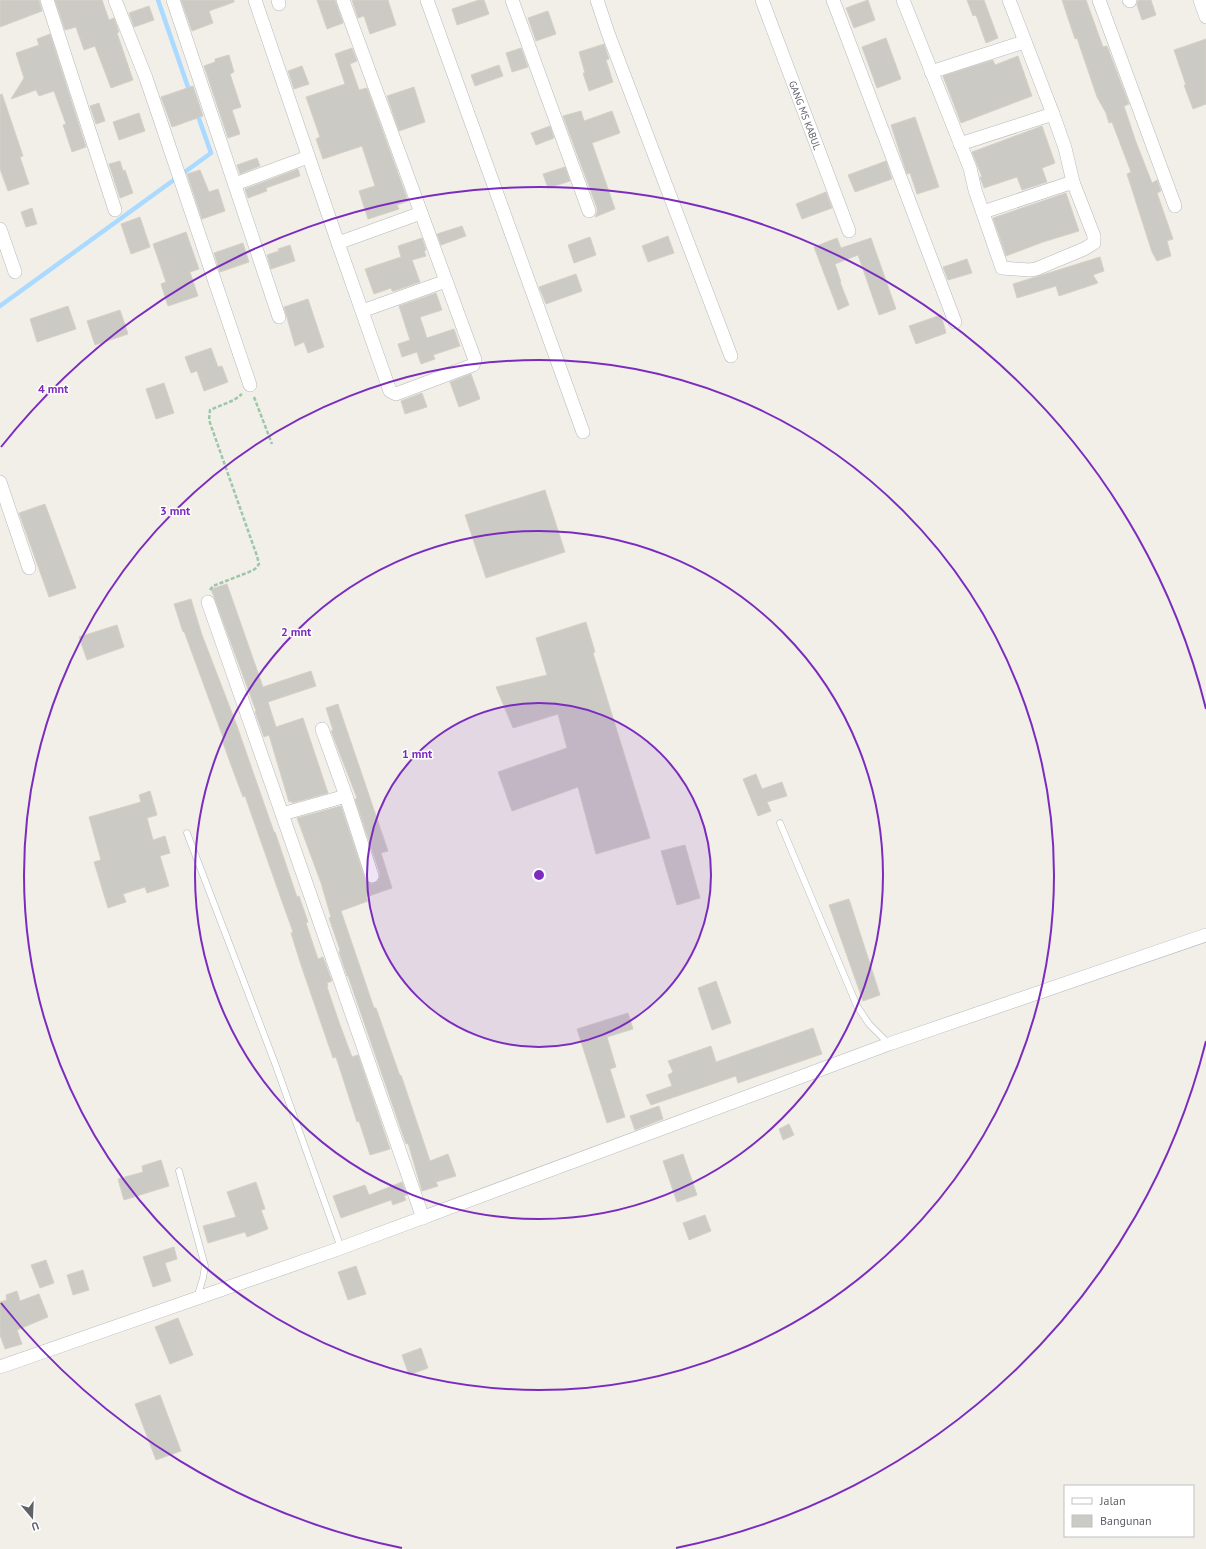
<svg xmlns="http://www.w3.org/2000/svg" width="1206" height="1549" font-family="'PT Sans',sans-serif">
<style>
.lines{fill:none;stroke-linecap:round;stroke-linejoin:round}
.stream{stroke:#aadaff;stroke-width:4.5}
.building{fill:#cccac5;stroke:#d6d1c6}
.lane-casing{stroke:#b5b8bc;stroke-width:7}
.street-casing{stroke:#b5b8bc;stroke-width:14}
.path{stroke:#9cc7a9;stroke-width:2.5;stroke-dasharray:4 2;stroke-linecap:butt}
.lane{stroke:#fff;stroke-width:6}
.street{stroke:#fff;stroke-width:13}
.ring{fill:none;stroke:#7b2cbf;stroke-width:2}
.labels{text-anchor:middle;stroke-width:3;stroke-linejoin:round;paint-order:stroke}
.street-label{font-size:10px;fill:#5f6368;stroke:#fff}
.centre{fill:#7b2cbf;stroke:#fff;stroke-width:2}
.ring-label{font-size:12px;text-anchor:middle;font-weight:bold;fill:#7b2cbf;stroke:#fff;stroke-width:3;stroke-linejoin:round;paint-order:stroke}
</style>
<rect width="100%" height="100%" fill="#f1efe8"/>
<g class="lines">
<!-- stream -->
<g class="stream">
<path d="M158,0L190,93"/>
<path d="M0,306L211,153L197,113"/>
</g>
</g>
<!-- building -->
<g class="building">
<path d="M0,0H39L42,11L0,27Z"/>
<path d="M55,0H102L109,20L114,18L119,32L117,33L133,80L111,88L95,46L84,50L76,27L65,30Z"/>
<path d="M181,0H234V2L209,11L213,23L192,31Z"/>
<path d="M317,0H335L343,23L327,29Z"/>
<path d="M352,0H388L396,25L370,34L364,16L358,18Z"/>
<path d="M479,0H484L489,14L457,25L452,9Z"/>
<path d="M868,0L875,20L854,28L846,8Z"/>
<path d="M967,0H984L998,38L986,43L976,15L973,16Z"/>
<path d="M1062,0H1086L1103,47L1107,46L1129,104L1124,106L1136,142L1152,183L1157,180L1161,191L1157,193L1173,239L1167,241L1171,256L1157,261L1152,252L1127,174L1131,172L1112,122L1109,123L1106,113L1097,97L1077,38L1075,39Z"/>
<path d="M1138,0H1151L1156,15L1142,20L1137,5Z"/>
<path d="M149,6L154,20L134,27L129,13Z"/>
<path d="M548,11L556,34L536,41L528,18Z"/>
<path d="M50,34L86,147L72,152L63,125L66,124L54,91L39,96L36,90L11,99L24,78L16,53L39,45L37,39Z"/>
<path d="M886,38L901,79L877,88L862,47Z"/>
<path d="M1206,39V104L1193,109L1184,85H1186L1174,50Z"/>
<path d="M604,44L609,59L606,60L613,82L589,91L583,73H585L579,52Z"/>
<path d="M352,48L357,61L350,64L359,90L367,88L408,201L397,205L399,209L368,219L359,191L375,186L362,146L323,159L316,139L320,137L306,97L345,84L335,54Z"/>
<path d="M521,48L528,67L512,72L506,53Z"/>
<path d="M229,55L234,72L230,74L241,107L232,110L240,134L228,138L204,66L215,62V59Z"/>
<path d="M1018,56L1032,96L961,123L943,76L993,60L995,65Z"/>
<path d="M499,65L503,76L475,86L471,75Z"/>
<path d="M302,66L309,84L294,89L288,71Z"/>
<path d="M193,86L203,116L172,127L161,97Z"/>
<path d="M414,87L425,122L399,131L387,96Z"/>
<path d="M2,94L23,156L20,157L29,184L8,191L0,169V95Z"/>
<path d="M99,103L105,121L96,124L90,106Z"/>
<path d="M581,111L584,121L612,111L620,133L592,143L615,209L595,217L597,213V208L563,116Z"/>
<path d="M139,113L145,131L119,140L113,122Z"/>
<path d="M915,117L939,187L917,194L910,173L907,174L901,156L891,125Z"/>
<path d="M550,126L554,138L536,145L531,133Z"/>
<path d="M1042,126L1055,163L1042,168L1047,182L1022,190L1017,177L984,188L980,177H982L972,152Z"/>
<path d="M257,158L260,166L240,174L237,165Z"/>
<path d="M120,161L123,171L125,170L133,193L120,198L109,164Z"/>
<path d="M886,161L892,179L855,192L848,175Z"/>
<path d="M565,167L570,181L548,188L543,174Z"/>
<path d="M298,169L300,176L266,188L267,191L248,198L245,189Z"/>
<path d="M200,170L209,192L218,189L225,211L202,219L187,174Z"/>
<path d="M826,192L832,208L802,219L796,204Z"/>
<path d="M1066,193L1079,231L1043,242L1006,256L993,218Z"/>
<path d="M32,208L37,224L26,227L21,212Z"/>
<path d="M140,217L150,247L131,254L121,224Z"/>
<path d="M462,226L466,236L441,245L437,234Z"/>
<path d="M186,232L199,269L190,272L198,296L168,306L161,284L166,282L153,244Z"/>
<path d="M668,236L674,253L648,262L642,246Z"/>
<path d="M590,237L596,255L574,263L568,245Z"/>
<path d="M422,238L426,250L424,251L426,256L412,260L420,282L394,291H392L391,288L374,294L365,269L401,257L398,246Z"/>
<path d="M837,238L841,248L871,238L896,309L879,315L858,255L835,264L841,282H840L849,305L838,310L814,247Z"/>
<path d="M243,243L249,262L220,272L214,253Z"/>
<path d="M290,245L295,261L271,269L267,255L279,251L278,249Z"/>
<path d="M1100,257L1104,271L1093,275L1098,283L1059,296L1056,286L1017,298L1013,284Z"/>
<path d="M967,259L972,273L948,280L943,267Z"/>
<path d="M576,274L582,291L546,304L539,287Z"/>
<path d="M436,293L442,310L420,317L427,338L454,329L460,346L433,355L435,359L421,364L417,352L402,357L398,344L410,340L399,306Z"/>
<path d="M308,299L324,347L308,353L304,342L295,346L284,307Z"/>
<path d="M68,306L76,329L37,342L30,319Z"/>
<path d="M120,310L128,334L95,345L87,321Z"/>
<path d="M941,315L946,333L916,344L909,326Z"/>
<path d="M211,348L218,367L222,366L228,382L204,391L197,371L191,373L185,357Z"/>
<path d="M471,374L480,399L459,407L450,382Z"/>
<path d="M164,383L174,413L156,419L146,389Z"/>
<path d="M422,393L427,407L405,414L401,401Z"/>
<path d="M545,490L565,552L486,578L465,515Z"/>
<path d="M45,504L76,588L49,597L19,513Z"/>
<path d="M227,584L263,687L311,671L316,686L268,702L276,727L303,718L328,793L292,803L291,801L289,802L269,735L264,737L255,712L256,711L211,589Z"/>
<path d="M191,599L202,635L237,726L274,832H275L297,897L299,896L308,922L306,923L318,959L323,957L332,981L327,983L328,986L327,987L340,1025L352,1057L358,1055L390,1149L370,1155L359,1121L357,1122L336,1057L333,1058L301,965L291,933L293,932L279,893L245,796L243,797L231,765L222,740H224L184,631L183,632L174,604Z"/>
<path d="M586,622L595,652L593,653L650,838L596,854L578,787L512,811L498,772L567,748L558,714L513,728L496,687L547,675L536,638Z"/>
<path d="M117,625L124,647L87,660L79,637Z"/>
<path d="M338,704L388,851L381,853L392,888L366,897L368,901L341,911L374,1008H376L400,1076L401,1075L430,1161L448,1154L456,1176L436,1182L438,1186L422,1191L408,1143L406,1144L348,976H347L339,952L340,950L329,918L331,917L321,883L297,818L341,806L365,879L371,884L378,881L380,874L355,799L357,798L331,731L333,730L326,708Z"/>
<path d="M756,774L762,789L782,782L787,796L767,802L771,811L758,816L743,779Z"/>
<path d="M150,791L157,815L147,818L153,840L165,836L170,853L160,856L169,886L147,893L145,887L123,894L126,902L108,908L94,862L101,860L89,817L141,802L139,795Z"/>
<path d="M685,845L700,898L677,905L661,851Z"/>
<path d="M849,899L880,995L863,1001L829,905Z"/>
<path d="M716,981L731,1023L712,1030L698,988Z"/>
<path d="M628,1013L633,1029L607,1037L616,1067L610,1069L625,1117L607,1123L577,1029Z"/>
<path d="M813,1028L822,1054L738,1083L736,1076L651,1105L646,1095L672,1086L668,1075L673,1072L668,1061L711,1046L716,1062Z"/>
<path d="M659,1106L663,1119L635,1130L630,1116Z"/>
<path d="M789,1124L794,1135L783,1140L779,1129Z"/>
<path d="M683,1154L697,1195L677,1202L663,1161Z"/>
<path d="M161,1160L169,1186L124,1200L118,1179L143,1172L142,1166Z"/>
<path d="M256,1182L265,1209L261,1210L268,1229L247,1237L245,1232L208,1243L203,1226L236,1217L227,1192Z"/>
<path d="M402,1182L407,1195L404,1196L406,1200L393,1205L391,1200L341,1218L333,1196L365,1185L369,1195Z"/>
<path d="M705,1215L711,1231L689,1240L683,1223Z"/>
<path d="M174,1247L177,1259L165,1263L171,1281L153,1287L143,1257Z"/>
<path d="M46,1260L54,1283L40,1288L31,1265Z"/>
<path d="M356,1266L366,1294L348,1300L338,1272Z"/>
<path d="M83,1270L89,1290L73,1295L67,1275Z"/>
<path d="M17,1291L20,1301L39,1294L48,1317L17,1330L22,1344L5,1349L0,1335V1302L7,1300L6,1295Z"/>
<path d="M178,1318L193,1355L170,1364L155,1327Z"/>
<path d="M421,1348L428,1368L409,1375L402,1355Z"/>
<path d="M160,1395L181,1451L156,1460L135,1404Z"/>
</g>
<g class="lines">
<defs>
<g id="lane">
<path d="M780,823L857,1006L869,1024L889,1044"/>
<path d="M187,833L276,1066L341,1248"/>
<path d="M179,1171L205,1266L203,1278L197,1298"/>
</g>
<g id="street">
<path d="M47,0L115,210"/>
<path d="M115,0L146,78L250,385"/>
<path d="M173,0L279,317"/>
<path d="M255,0L338,243L390,391L396,394L473,365L475,360L343,0"/>
<path d="M278,0L279,4"/>
<path d="M427,0L583,432"/>
<path d="M512,0L589,211"/>
<path d="M597,0L608,33L731,356"/>
<path id="s1" d="M762,0L849,231"/>
<path d="M833,0L955,322"/>
<path d="M903,0L970,168L975,190L1002,268L1029,270L1036,269L1084,249L1094,243V236L1073,182L1065,148L1053,114L1009,0"/>
<path d="M1099,0L1175,206"/>
<path d="M1129,0L1130,1"/>
<path d="M1200,0L1206,17"/>
<path d="M931,72L1024,42"/>
<path d="M960,144L1053,114"/>
<path d="M235,184L308,157"/>
<path d="M983,212L1073,182"/>
<path d="M0,229L15,272"/>
<path d="M338,243L421,213"/>
<path d="M362,311L446,281"/>
<path d="M0,482L29,568"/>
<path d="M208,602L423,1218"/>
<path d="M322,729L346,796"/>
<path d="M282,814L346,796L372,876"/>
<path d="M0,1367L341,1248L889,1044L1206,935"/>
</g>
</defs>
<!-- lane casing -->
<use href="#lane" class="lane-casing"/>
<!-- street casing -->
<use href="#street" class="street-casing"/>
<!-- path -->
<g class="path">
<path d="M254,397L272,444"/>
<path d="M210,590L213,586L249,572L255,569L259,564L257,556L209,420L210,410L234,400L242,394"/>
</g>
<!-- lane -->
<use href="#lane" class="lane"/>
<!-- street -->
<use href="#street" class="street"/>
</g>
<!-- distance rings -->
<circle cx="539" cy="875" r="172" fill="#7b2cbf" fill-opacity=".12"/>
<g class="ring">
<circle cx="539" cy="875" r="172"/>
<circle cx="539" cy="875" r="344"/>
<circle cx="539" cy="875" r="515"/>
<path d="M1206 1041A687 687 0 0 1 676 1548M402 1548A687 687 0 0 1 1 1303M1 447A687 687 0 0 1 1206 709"/>
</g>
<g class="labels">
<!-- street labels -->
<g class="street-label">
<text dy="4" stroke="none"><textPath href="#s1" startOffset="123">GANG MS KABUL</textPath></text>
</g>
</g>
<circle cx="539" cy="875" r="6" class="centre"/>
<g class="ring-label">
<text x="53" y="393">4 mnt</text>
<text x="175" y="515">3 mnt</text>
<text x="296" y="636">2 mnt</text>
<text x="417" y="758">1 mnt</text>
</g>
<!-- legend -->
<rect x="1064" y="1485" width="130" height="52" fill="#ffffff" stroke="#bfc1c3"/>
<rect x="1072" y="1498" width="20" height="6" fill="#ffffff" stroke="#bfc1c3"/>
<text x="1100" y="1505" font-size="12" fill="#5f6368">Jalan</text>
<rect x="1072" y="1515" width="20" height="12" fill="#cccac5" stroke="#bfc1c3"/>
<text x="1100" y="1525" font-size="12" fill="#5f6368">Bangunan</text>
<!-- north arrow -->
<g transform="translate(32 1517) rotate(161)" stroke="#ffffff" stroke-width="3" paint-order="stroke">
<path d="M0-3L7 15L0 10L-7 15Z" fill="#5f6368"/>
<text y="-6" font-size="11" font-weight="bold" text-anchor="middle" fill="#5f6368">U</text>
</g>
</svg>
